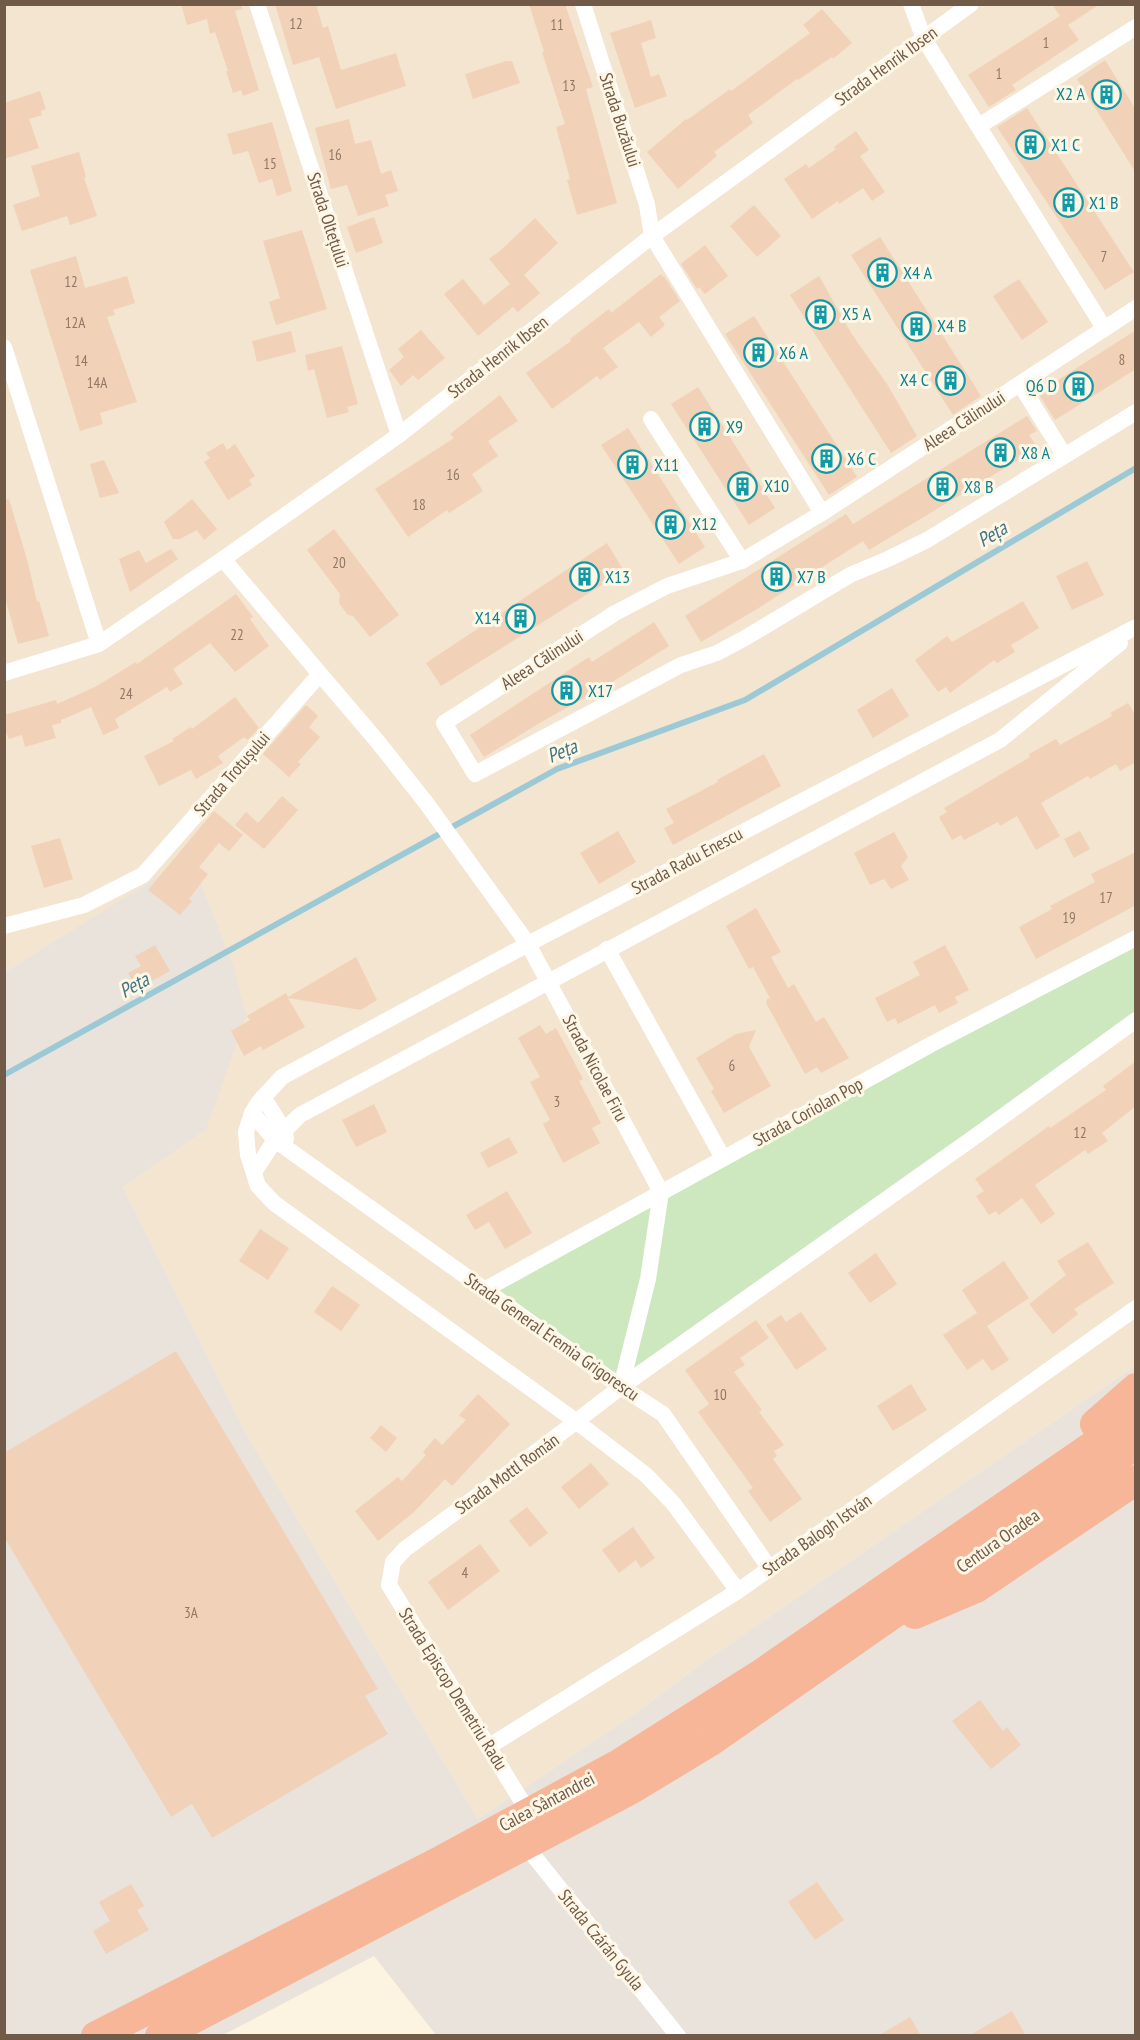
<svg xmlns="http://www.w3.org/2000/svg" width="1140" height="2040" font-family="'PT Sans Narrow',sans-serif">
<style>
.residential{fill:#f3e5cf}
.industrial{fill:#eae3dc}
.green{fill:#cde8bf}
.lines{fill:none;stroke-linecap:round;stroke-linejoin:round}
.stream{stroke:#9cc9d6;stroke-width:6}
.building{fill:#f1d2b8}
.street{stroke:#fff;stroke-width:16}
.highway{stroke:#f6b697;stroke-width:30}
.labels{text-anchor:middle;stroke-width:6;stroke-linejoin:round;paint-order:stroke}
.number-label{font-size:15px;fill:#927864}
.street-label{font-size:18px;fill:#725a48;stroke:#fff7e6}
.culture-label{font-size:18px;fill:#0d838f;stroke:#fff7e6;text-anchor:start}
.water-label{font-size:20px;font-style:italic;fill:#427585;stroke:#fff7e6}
</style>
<rect width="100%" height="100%" fill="#fcf3e0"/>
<!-- residential -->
<path class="residential" d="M5,5H1135V1366L708,1659L635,1714L478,1819L246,1434L123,1187L206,1130L190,858L5,972Z"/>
<!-- industrial -->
<path class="industrial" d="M190,857L234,968L246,1015L206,1130L123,1187L246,1434L478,1819L635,1714L708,1659L1135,1366V2035H436L374,1956L223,2035L5,2036V972Z"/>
<!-- green -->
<path class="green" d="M1135,938V1020L621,1387L484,1290Z"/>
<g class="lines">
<!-- stream -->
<path class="stream" d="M4,1075L557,769L745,700L1136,468"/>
</g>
<!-- building -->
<g class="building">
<path d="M181,4H242V9L235,11L259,90L243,96L241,90L233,93L226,71H228L215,32L210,34L207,19L187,25Z"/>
<path d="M275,4H316L323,28L328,26L341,70L396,53L406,86L336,109L319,57L293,65Z"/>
<path d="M529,4H565L593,87L586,89L617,203L577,215L567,180L570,179L556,127L565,124L542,52H544Z"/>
<path d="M1052,4H1100L1068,25L1079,40L1012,85L1016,90L989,107L968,75L1060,16Z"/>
<path d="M822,9L852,43L833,59L832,57L798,80L797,79L748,115L753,123L714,152L717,156L678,189L647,152L686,119L687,120L730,89L731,91L810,33L803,25Z"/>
<path d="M651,20L656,38L641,43L651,77L659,74L667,96L635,108L610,33Z"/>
<path d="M1105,60L1136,110V173L1077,79Z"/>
<path d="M506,61H512L520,83L473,99L465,74Z"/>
<path d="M40,91L46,109L41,111L42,115L29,119L39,148L4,159V103Z"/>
<path d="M1027,108L1134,272L1105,290L997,127Z"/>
<path d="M349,119L355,144L371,140L381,174L391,170L398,191L385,195L389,206L358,216L347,185L331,189L315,128Z"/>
<path d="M272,122L292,191L277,196L272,179L259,183L248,151L233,155L227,134Z"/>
<path d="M856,131L869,150L860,156L885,192L872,201L863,188L839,204L838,201L812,219L784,179L806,164L809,168L836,149L834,147Z"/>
<path d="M79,152L86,177L84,178L97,216L70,225L67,216L22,231L13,205L40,196L31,166Z"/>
<path d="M754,205L781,236L757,257L730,226Z"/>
<path d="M374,217L383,243L356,253L347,227Z"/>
<path d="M535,218L558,243L524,275L540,293L518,312L513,307L478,336L444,294L463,279L484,305L510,284L489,259L502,249Z"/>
<path d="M302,230L327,309L276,325L269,302L280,298L263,241Z"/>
<path d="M880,237L981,396L953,415L851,255Z"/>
<path d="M705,245L728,276L705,294L699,287L697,289L681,264Z"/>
<path d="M76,256L85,288L127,276L135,303L113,310L115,315L107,317L137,402L100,413L103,424L80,431L30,270Z"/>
<path d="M661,274L663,277L664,276L680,301L659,317L665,325L651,337L639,322L603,348L618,367L600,380L597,376L552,409L526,373L571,341L570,339L609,309L611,313Z"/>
<path d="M819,276L851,333L887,384L917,436L891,453L790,295Z"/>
<path d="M1019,279L1048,322L1022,340L993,296Z"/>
<path d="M754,316L857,477L829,495L725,334Z"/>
<path d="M421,330L445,358L418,380L413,375L401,386L389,370L404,357L398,349Z"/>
<path d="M1136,330V369L1055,420L1038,393Z"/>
<path d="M291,331L296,352L257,362L252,341Z"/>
<path d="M342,346L358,404L347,407L349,412L327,418L314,369L308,371L305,355Z"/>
<path d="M698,387L775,508L749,525L671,404Z"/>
<path d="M500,395L518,421L488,441L498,456L472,474L483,491L449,513L447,510L408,537L375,489L454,438L450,434Z"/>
<path d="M1027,416L1037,431L1029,435L1038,448L869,550L863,541L757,609L701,642L685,616L846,514L853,524Z"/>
<path d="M628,428L705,547L679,564L601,445Z"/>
<path d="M223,443L227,450L235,444L255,476L249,480L252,485L228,500L204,462L210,458L206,453Z"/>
<path d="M104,460L119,493L100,498L90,464Z"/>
<path d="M9,499L28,563L37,602L39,601L49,636L18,644L4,594V500Z"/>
<path d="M192,499L217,529L204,540L197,530L180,539H173L164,522Z"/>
<path d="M334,529L399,615L370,637L353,616L348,615L339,603L340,594L307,550Z"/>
<path d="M607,543L624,571L441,686L426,663Z"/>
<path d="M171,549L178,559L130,592L119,559L139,550L146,563Z"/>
<path d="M1087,561L1104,595L1072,610L1056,576Z"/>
<path d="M236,594L253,617L250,619L269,646L235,672L210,643L173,669L183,684L170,692L167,687L115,719L119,728L103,735L91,707L61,720V723L52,725L56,738L25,747L22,735L9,739L4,728V715L56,700L57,704L95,687L136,662L137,664Z"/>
<path d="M1023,601L1039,628L1011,645L1015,652L997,663L994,660L950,693L946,687L938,692L915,660L947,636L952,642Z"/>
<path d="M654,622L669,646L606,686L543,721L484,757L470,735L589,657L592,662Z"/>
<path d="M892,688L909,716L873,738L857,710Z"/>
<path d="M235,697L259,728L248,740L244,737L218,756L223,763L196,779L191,770L159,786L144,756L174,741L172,739L191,727L192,729Z"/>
<path d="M1128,703L1136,716V762L1120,771L1116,764L1090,779L1088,776L1041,803L1060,836L1036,850L1017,816L1000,826L998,822L964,840L961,835L952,840L939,817L947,812L944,808L1030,757L1029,754L1056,739L1060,745L1112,716L1110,713Z"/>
<path d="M306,705L318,716L309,727L320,737L298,762L301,764L289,777L263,754Z"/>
<path d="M764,754L781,786L673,845L664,828L674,823L666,809L718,782L717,780Z"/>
<path d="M282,796L298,810L264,849L235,825L246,812L258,823Z"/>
<path d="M214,811L243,835L229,851L219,843L199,867L208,874L189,899L192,901L180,915L148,890Z"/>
<path d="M618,831L636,862L599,884L580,853Z"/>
<path d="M1080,831L1090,849L1074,858L1064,839Z"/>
<path d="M894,832L908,857L901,866L909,880L891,889L884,879L870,885L854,853Z"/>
<path d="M60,838L73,879L44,888L31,846Z"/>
<path d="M1136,852V905L1036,959L1019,927L1052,909L1050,906L1095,882L1091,874Z"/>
<path d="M756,908L781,952L771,957L788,988L794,984L816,1022L824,1017L849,1058L821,1073L817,1067L805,1074L766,1003L767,1002L766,1000L770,998L753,967L749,969L726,926Z"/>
<path d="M155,945L170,971L137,989L128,973L141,966L135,956Z"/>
<path d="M945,945L969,990L955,997L958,1003L939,1013L935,1005L898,1024L895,1018L887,1022L875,998L920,975L913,962Z"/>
<path d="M356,957L377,1000L361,1010L288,998L305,1027L263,1050L261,1046L244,1056L231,1031L250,1020L247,1016L286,993L288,997Z"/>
<path d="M540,1025L546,1034L556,1028L583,1079L579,1081L601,1123L592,1128L600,1143L563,1163L543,1124L550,1120L530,1082L540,1077L518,1038Z"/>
<path d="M756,1030L749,1047L771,1086L724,1113L711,1091L714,1089L696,1058L736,1034Z"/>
<path d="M1136,1061V1106L1102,1133L1108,1141L1088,1154L1085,1150L1035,1185L1055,1214L1041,1224L1022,1198L999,1215L996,1211L989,1215L976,1196L984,1191L975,1179L1049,1126L1050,1128L1106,1090L1103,1086Z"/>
<path d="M374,1104L387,1132L356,1147L342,1120Z"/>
<path d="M509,1137L518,1153L488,1168L480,1153Z"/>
<path d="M507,1191L532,1233L505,1249L489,1222L475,1230L466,1215Z"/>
<path d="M260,1229L289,1248L268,1280L239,1261Z"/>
<path d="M1088,1242L1114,1283L1074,1309L1078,1314L1053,1334L1029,1304L1066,1275L1057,1261Z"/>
<path d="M876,1253L897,1284L870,1303L848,1273Z"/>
<path d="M1004,1261L1029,1298L987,1326L1009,1360L992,1371L983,1359L967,1370L943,1335L977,1313L962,1290Z"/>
<path d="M332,1286L360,1305L341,1331L314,1312Z"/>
<path d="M801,1312L827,1349L796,1370L766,1325L781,1315L786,1322Z"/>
<path d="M756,1320L769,1338L740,1358L745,1365L734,1372L762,1410L759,1412L784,1445L774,1451L777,1456L773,1459L802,1499L770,1522L748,1491L753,1488L698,1412L709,1404L685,1370Z"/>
<path d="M176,1351L378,1689L365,1696L388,1734L212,1838L192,1804L171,1817L4,1537V1453Z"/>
<path d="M911,1384L927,1410L893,1431L877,1406Z"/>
<path d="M478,1394L510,1424L452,1486L445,1479L414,1512L378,1541L355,1511L398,1477L402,1481L426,1455L423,1452L435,1438L442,1445L466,1420L459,1415Z"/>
<path d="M381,1425L397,1438L386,1452L370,1438Z"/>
<path d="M591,1463L609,1484L579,1509L561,1487Z"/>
<path d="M527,1507L548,1533L530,1547L509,1521Z"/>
<path d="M633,1527L655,1558L641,1568L636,1560L619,1573L602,1550Z"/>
<path d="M480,1544L500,1571L448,1610L428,1582Z"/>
<path d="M980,1700L1003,1731L1007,1727L1021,1745L991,1769L952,1721Z"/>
<path d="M817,1882L844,1920L815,1940L788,1902Z"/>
<path d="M131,1884L144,1906L137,1910L149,1930L106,1954L93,1931L110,1921L99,1902Z"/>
<path d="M1012,2011L1026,2036H968Z"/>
<path d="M910,2017L921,2036H878Z"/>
</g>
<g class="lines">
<!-- street -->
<g class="street">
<path d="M257,4L399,435"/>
<path d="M583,4L647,205L652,236L822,513"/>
<path d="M911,4L924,39L1104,328"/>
<path d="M979,126L1136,27"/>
<path d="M1136,308L822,513L742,561L667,586L615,613L444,723L475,774L681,665L717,653L745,638L850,575L888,559L927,540L1136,412"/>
<path d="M4,347L99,644"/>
<path d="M1020,384L1064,455"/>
<path d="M651,419L742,561"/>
<path d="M4,673L99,644L223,559L399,435L652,236L971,4"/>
<path d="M320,674L378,742L427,804L528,944L661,1192"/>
<path d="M4,926L84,905L143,875L320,674L223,559"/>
<path d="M607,949L723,1158"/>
<path d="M263,1097L284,1130L286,1139"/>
<path d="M252,1113L275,1140L621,1387L663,1414L770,1569"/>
<path d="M254,1172L275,1140L300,1115L1000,740L1120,643"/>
<path d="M484,1290L930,1045L1136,938"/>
<path d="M621,1387L648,1279L661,1192"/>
<path d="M738,1591L673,1503L646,1475L577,1422L274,1203L258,1186L248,1155L246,1132L252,1113L258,1103L282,1077L528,944L1136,627"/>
<path d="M488,1747L738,1591L1136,1308"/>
<path d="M529,1813L389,1585L393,1562L405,1549L506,1475L621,1387L980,1133L1136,1020"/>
<path d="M525,1845L678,2036"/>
</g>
<!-- highway -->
<g class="highway">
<path d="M1095,1424L1136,1388"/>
<path d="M915,1614L976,1588L1136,1480"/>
<path d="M96,2036L442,1860L619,1764L758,1676L1136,1416"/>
<path d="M160,2036L630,1790L711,1741L1136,1444"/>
</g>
</g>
<!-- icons -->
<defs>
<symbol id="building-ring" viewBox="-11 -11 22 22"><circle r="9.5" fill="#fff7e6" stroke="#0f9aa8" stroke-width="1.5"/><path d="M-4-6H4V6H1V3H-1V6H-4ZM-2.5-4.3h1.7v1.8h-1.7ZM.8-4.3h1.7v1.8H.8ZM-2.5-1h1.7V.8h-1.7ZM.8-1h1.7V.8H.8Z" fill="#0f9aa8"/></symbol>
</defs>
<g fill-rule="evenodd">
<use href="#building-ring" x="1090" y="78" width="33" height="33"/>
<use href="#building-ring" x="1014" y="128" width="33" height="33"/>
<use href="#building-ring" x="1052" y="186" width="33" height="33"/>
<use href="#building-ring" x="866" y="256" width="33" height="33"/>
<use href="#building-ring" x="804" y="298" width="33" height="33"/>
<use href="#building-ring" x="900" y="310" width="33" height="33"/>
<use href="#building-ring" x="742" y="336" width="33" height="33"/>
<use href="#building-ring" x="934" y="364" width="33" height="33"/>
<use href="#building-ring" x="1062" y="370" width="33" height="33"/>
<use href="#building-ring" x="688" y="410" width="33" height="33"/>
<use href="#building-ring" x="984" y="436" width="33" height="33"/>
<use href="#building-ring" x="810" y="442" width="33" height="33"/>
<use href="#building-ring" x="616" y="448" width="33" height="33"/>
<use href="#building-ring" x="726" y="470" width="33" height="33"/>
<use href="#building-ring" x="926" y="470" width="33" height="33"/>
<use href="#building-ring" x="654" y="508" width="33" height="33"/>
<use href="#building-ring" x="568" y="560" width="33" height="33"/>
<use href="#building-ring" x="760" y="560" width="33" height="33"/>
<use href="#building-ring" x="504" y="602" width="33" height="33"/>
<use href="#building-ring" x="550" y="674" width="33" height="33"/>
</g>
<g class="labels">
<!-- number labels -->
<g class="number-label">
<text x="296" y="29">12</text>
<text x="557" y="30">11</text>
<text x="1046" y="48">1</text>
<text x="999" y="79">1</text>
<text x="569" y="91">13</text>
<text x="335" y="160">16</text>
<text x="270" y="169">15</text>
<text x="1104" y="262">7</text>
<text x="71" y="287">12</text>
<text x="75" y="328">12A</text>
<text x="1122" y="365">8</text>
<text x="81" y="366">14</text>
<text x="97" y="388">14A</text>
<text x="453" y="480">16</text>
<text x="419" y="510">18</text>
<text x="339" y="568">20</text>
<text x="237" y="640">22</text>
<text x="126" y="699">24</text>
<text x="1106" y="903">17</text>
<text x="1069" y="923">19</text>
<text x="732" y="1071">6</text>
<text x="557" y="1107">3</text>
<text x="1080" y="1138">12</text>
<text x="720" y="1400">10</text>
<text x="465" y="1578">4</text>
<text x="191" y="1618">3A</text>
</g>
<!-- street labels -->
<g class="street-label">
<text transform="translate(886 66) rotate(-36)" y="6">Strada Henrik Ibsen</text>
<text transform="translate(620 120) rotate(72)" y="6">Strada Buzăului</text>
<text transform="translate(328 220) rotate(72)" y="6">Strada Oltețului</text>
<text transform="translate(498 357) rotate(-38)" y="6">Strada Henrik Ibsen</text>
<text transform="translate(964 421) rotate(-33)" y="6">Aleea Călinului</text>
<text transform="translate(542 660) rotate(-33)" y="6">Aleea Călinului</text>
<text transform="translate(232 774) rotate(-49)" y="6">Strada Trotușului</text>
<text transform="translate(687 861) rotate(-28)" y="6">Strada Radu Enescu</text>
<text transform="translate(595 1068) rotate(62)" y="6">Strada Nicolae Firu</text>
<text transform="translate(808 1112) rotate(-29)" y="6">Strada Coriolan Pop</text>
<text transform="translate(552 1337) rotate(35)" y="6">Strada General Eremia Grigorescu</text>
<text transform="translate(507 1474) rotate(-36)" y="6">Strada Mottl Román</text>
<text transform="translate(817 1535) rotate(-35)" y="6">Strada Balogh István</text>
<text transform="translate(998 1541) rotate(-35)" y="6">Centura Oradea</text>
<text transform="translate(453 1689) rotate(58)" y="6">Strada Episcop Demetriu Radu</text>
<text transform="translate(547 1802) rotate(-28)" y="6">Calea Sântandrei</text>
<text transform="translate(601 1940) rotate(51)" y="6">Strada Czárán Gyula</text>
</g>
<!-- culture labels -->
<g class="culture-label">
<text x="1085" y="100" text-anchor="end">X2 A</text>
<text x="1051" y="151">X1 C</text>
<text x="1089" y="209">X1 B</text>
<text x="903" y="279">X4 A</text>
<text x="842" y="320">X5 A</text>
<text x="937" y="332">X4 B</text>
<text x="779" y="359">X6 A</text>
<text x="929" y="386" text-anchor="end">X4 C</text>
<text x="1057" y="392" text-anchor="end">Q6 D</text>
<text x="726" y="433">X9</text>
<text x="1021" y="459">X8 A</text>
<text x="847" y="465">X6 C</text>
<text x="654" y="471">X11</text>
<text x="764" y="492">X10</text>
<text x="964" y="493">X8 B</text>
<text x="692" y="530">X12</text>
<text x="605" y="583">X13</text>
<text x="797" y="583">X7 B</text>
<text x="500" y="624" text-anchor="end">X14</text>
<text x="588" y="697">X17</text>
</g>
<!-- water labels -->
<g class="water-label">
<text transform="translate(992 534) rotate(-31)" y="7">Peța</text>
<text transform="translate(562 751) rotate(-23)" y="7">Peța</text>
<text transform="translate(134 985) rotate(-29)" y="7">Peța</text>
</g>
</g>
<!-- border -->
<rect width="1140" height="2040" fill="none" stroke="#725a48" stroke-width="12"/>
</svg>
